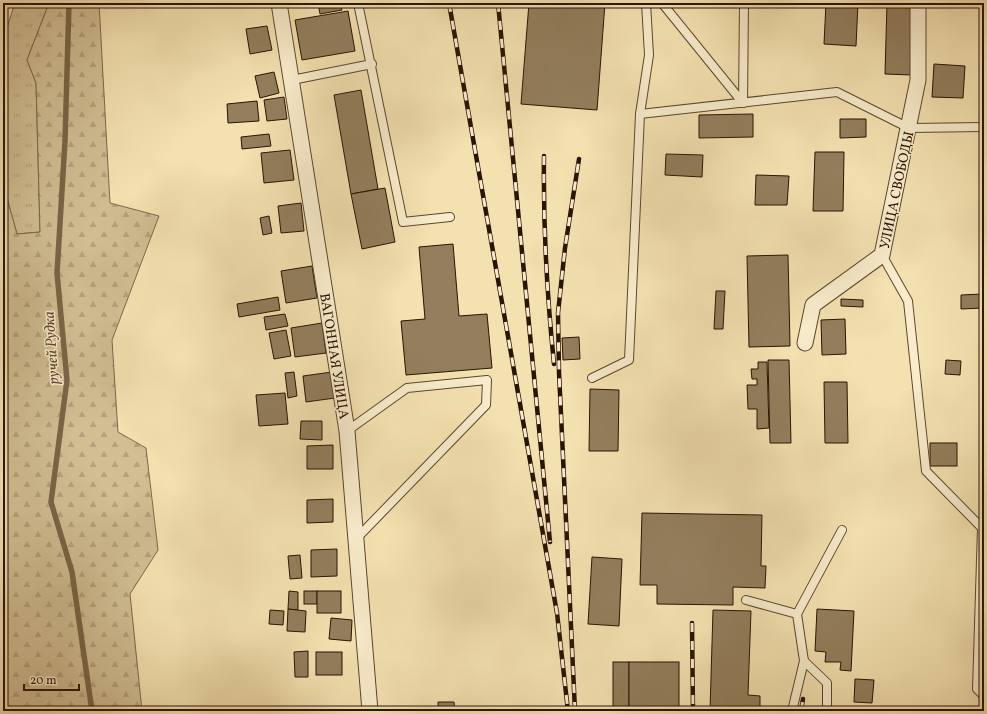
<svg xmlns="http://www.w3.org/2000/svg" width="987" height="714" font-family="Vollkorn,serif">
<style>
.grass{fill:url(#grass-tufts);stroke:#7d684b}
.forest{fill:url(#forest-firs);stroke:#7d684b}
.lines{fill:none;stroke-linecap:round;stroke-linejoin:round}
.stream{stroke:#796547;stroke-width:5.5}
.building{fill:#937e5d;stroke:#291303}
.lane-casing{stroke:#5c462e;stroke-width:10}
.street-casing{stroke:#5c462e;stroke-width:17}
.lane{stroke:#f8eccc;stroke-width:8}
.street{stroke:#f8eccc;stroke-width:15}
.rail-casing{stroke:#291303;stroke-width:4.5}
.rail{stroke:#f8eccc;stroke-width:3;stroke-dasharray:9;stroke-linecap:butt}
.labels{text-anchor:middle;stroke-width:3;stroke-linejoin:round;paint-order:stroke}
.street-label{font-size:14px;fill:#291303;stroke:#f8eccc}
.water-label{font-size:15px;font-style:italic;fill:#5f4931;stroke:#f8eccc}
</style>
<defs>
<pattern id="grass-tufts" width="24" height="20" patternUnits="userSpaceOnUse"><rect width="24" height="20" fill="#d1be93"/><path d="M3 7l-1-3M5 7V3M7 7l1-3M15 17l-1-3M17 17v-4M19 17l1-3" fill="none" stroke="#b3a27d"/></pattern>
<pattern id="forest-firs" width="22" height="20" patternUnits="userSpaceOnUse"><rect width="22" height="20" fill="#d1be93"/><path d="M5 1l3.5 6h-7zM16 11l3.5 6h-7z" fill="#b3a27d"/></pattern>
</defs>
<rect width="100%" height="100%" fill="#f4e1b0"/>
<filter id="stains"><feTurbulence type="fractalNoise" baseFrequency=".005" numOctaves="4"/><feColorMatrix values="0 0 0 0 .2 0 0 0 0 .09 0 0 0 0 .02 0 0 0 .5 -.17"/></filter>
<radialGradient id="worn" r=".72"><stop offset=".6" stop-color="#630" stop-opacity="0"/><stop offset="1" stop-color="#630" stop-opacity=".3"/></radialGradient>
<!-- grass -->
<path class="grass" d="M15,3H49L27,60L36,83L40,232L17,234L5,191L3,192V40Z"/>
<!-- forest -->
<path class="forest" d="M49,3H99L110,203L159,216L112,340L118,432L146,448L158,550L130,594L142,711H3V192L5,191L17,234L40,232L36,83L27,60Z"/>
<g class="lines">
<!-- stream -->
<path class="stream" d="M69,3L65,141L57,273L67,380L51,502L72,572L92,711"/>
</g>
<!-- building -->
<g class="building">
<path d="M318,3H340L342,10L320,14Z"/>
<path d="M529,3H605L597,110L521,104Z"/>
<path d="M826,3H858L856,46L824,44Z"/>
<path d="M887,3H914L912,75L885,74Z"/>
<path d="M348,11L355,51L302,60L295,20Z"/>
<path d="M267,26L272,50L250,54L246,29Z"/>
<path d="M934,64L965,66L963,98L932,97Z"/>
<path d="M274,72L279,93L260,98L255,76Z"/>
<path d="M361,90L378,189L351,194L334,95Z"/>
<path d="M284,97L287,119L267,121L264,100Z"/>
<path d="M257,101L259,121L228,123L227,104Z"/>
<path d="M753,114V137L699,138V115Z"/>
<path d="M840,119H866V137L840,138Z"/>
<path d="M269,134L271,146L242,149L241,137Z"/>
<path d="M290,150L294,180L264,183L261,153Z"/>
<path d="M815,152H844L843,211H813Z"/>
<path d="M666,154L703,155L702,177L665,175Z"/>
<path d="M756,175L789,176L787,205H755Z"/>
<path d="M385,188L395,242L362,249L351,194Z"/>
<path d="M301,203L304,231L281,233L278,206Z"/>
<path d="M269,216L272,233L263,235L260,218Z"/>
<path d="M453,244L459,316L487,314L492,368L406,375L401,321L425,319L419,247Z"/>
<path d="M788,255L790,346L749,347L747,256Z"/>
<path d="M312,266L317,298L286,303L281,271Z"/>
<path d="M716,291H725L723,329H714Z"/>
<path d="M982,294L983,308L961,309V295Z"/>
<path d="M278,297L280,310L239,317L237,304Z"/>
<path d="M841,299L863,300V307L841,306Z"/>
<path d="M285,314L288,326L266,330L264,317Z"/>
<path d="M845,319L846,354L822,355L821,320Z"/>
<path d="M322,323L326,353L295,357L291,328Z"/>
<path d="M286,330L291,356L274,359L269,333Z"/>
<path d="M579,337L580,359L563,360L562,338Z"/>
<path d="M768,360H789L791,443H770Z"/>
<path d="M946,360L961,361L960,375L945,374Z"/>
<path d="M758,362H767L769,428L757,429V409H748L747,385H757V379H752L751,369H758Z"/>
<path d="M294,372L297,396L288,398L285,373Z"/>
<path d="M332,372L335,398L306,402L303,376Z"/>
<path d="M824,382H847L848,443H825Z"/>
<path d="M590,389L619,390L618,451H589Z"/>
<path d="M285,393L288,424L259,426L256,395Z"/>
<path d="M301,421H322V440L300,439Z"/>
<rect x="930" y="443" width="27" height="23"/>
<path d="M333,445V469H307V446Z"/>
<path d="M333,499V522L307,523V500Z"/>
<path d="M642,513L762,515L761,566H766L765,588L733,587V605L657,604V585H640Z"/>
<path d="M337,549V576L311,577V550Z"/>
<path d="M300,555L302,578L290,579L288,556Z"/>
<path d="M592,557L622,559L619,626L588,624Z"/>
<path d="M289,591L298,592V610L288,609Z"/>
<rect x="304" y="591" width="13" height="13"/>
<rect x="317" y="591" width="24" height="22"/>
<path d="M288,609L306,611L305,632L287,631Z"/>
<path d="M817,609L854,611L851,671L840,670L841,662H825L826,652L815,651Z"/>
<path d="M270,610L284,611L283,625L269,624Z"/>
<path d="M713,610L751,611L748,695L760,696V711H710Z"/>
<path d="M331,618L352,620L351,641L329,639Z"/>
<path d="M308,651V677H295L294,652Z"/>
<rect x="316" y="652" width="26" height="23"/>
<rect x="613" y="662" width="16" height="49"/>
<rect x="629" y="662" width="50" height="49"/>
<path d="M855,679L874,680L872,703L854,702Z"/>
<path d="M438,702H454L455,711H438Z"/>
</g>
<g class="lines">
<defs>
<g id="lane">
<path d="M358,3L403,222L450,217"/>
<path d="M646,3L649,55L640,114L837,92L909,128L984,127"/>
<path d="M662,3L743,103"/>
<path d="M292,80L372,64"/>
<path d="M743,103L744,3"/>
<path d="M882,255L908,301L926,471L982,528L977,689L984,696"/>
<path d="M592,378L629,360L640,114"/>
<path d="M347,431L407,388L487,380L486,405L356,539"/>
<path d="M746,600L797,614L804,661L827,683V711"/>
<path d="M797,614L842,530"/>
<path d="M792,711L804,661"/>
</g>
<g id="street">
<path d="M279,3L347,431L370,711"/>
<path d="M805,343L813,305L882,255L918,80V3"/>
</g>
</defs>
<!-- lane casing -->
<use href="#lane" class="lane-casing"/>
<!-- street casing -->
<use href="#street" class="street-casing"/>
<!-- lane -->
<use href="#lane" class="lane"/>
<!-- street -->
<use href="#street" class="street"/>
<defs>
<g id="rail">
<path d="M449,3L557,613L568,711"/>
<path d="M498,3L550,542"/>
<path d="M544,156C543,226 547,295 554,364"/>
<path d="M692,623L693,711"/>
<path d="M575,711L559,372L558,313L565,248L579,159"/>
<path d="M801,711L803,699"/>
</g>
</defs>
<!-- rail casing -->
<use href="#rail" class="rail-casing"/>
<!-- rail -->
<use href="#rail" class="rail"/>
</g>
<g class="labels">
<!-- street labels -->
<g class="street-label">
<text transform="translate(896 190) rotate(-78)" y="5">УЛИЦА СВОБОДЫ</text>
<text transform="translate(335 356) rotate(81)" y="5">ВАГОННАЯ УЛИЦА</text>
</g>
<!-- water labels -->
<g class="water-label">
<text transform="translate(51 348) rotate(-94)" y="5">ручей Рудка</text>
</g>
</g>
<!-- margin -->
<rect width="987" height="714" fill="none" stroke="#f4e1b0" stroke-width="16"/>
<rect x="4" y="4" width="979" height="706" fill="none" stroke="#291303" stroke-width="2"/>
<rect x="8" y="8" width="971" height="698" fill="none" stroke="#291303"/>
<!-- scale -->
<path d="M24 684v6h55v-6" fill="none" stroke="#291303" stroke-width="2"/>
<text x="30" y="684" font-size="12" fill="#291303" stroke="#f8eccc" stroke-width="3" paint-order="stroke">20 m</text>
<rect width="100%" height="100%" filter="url(#stains)"/>
<rect width="100%" height="100%" fill="url(#worn)"/>
</svg>
